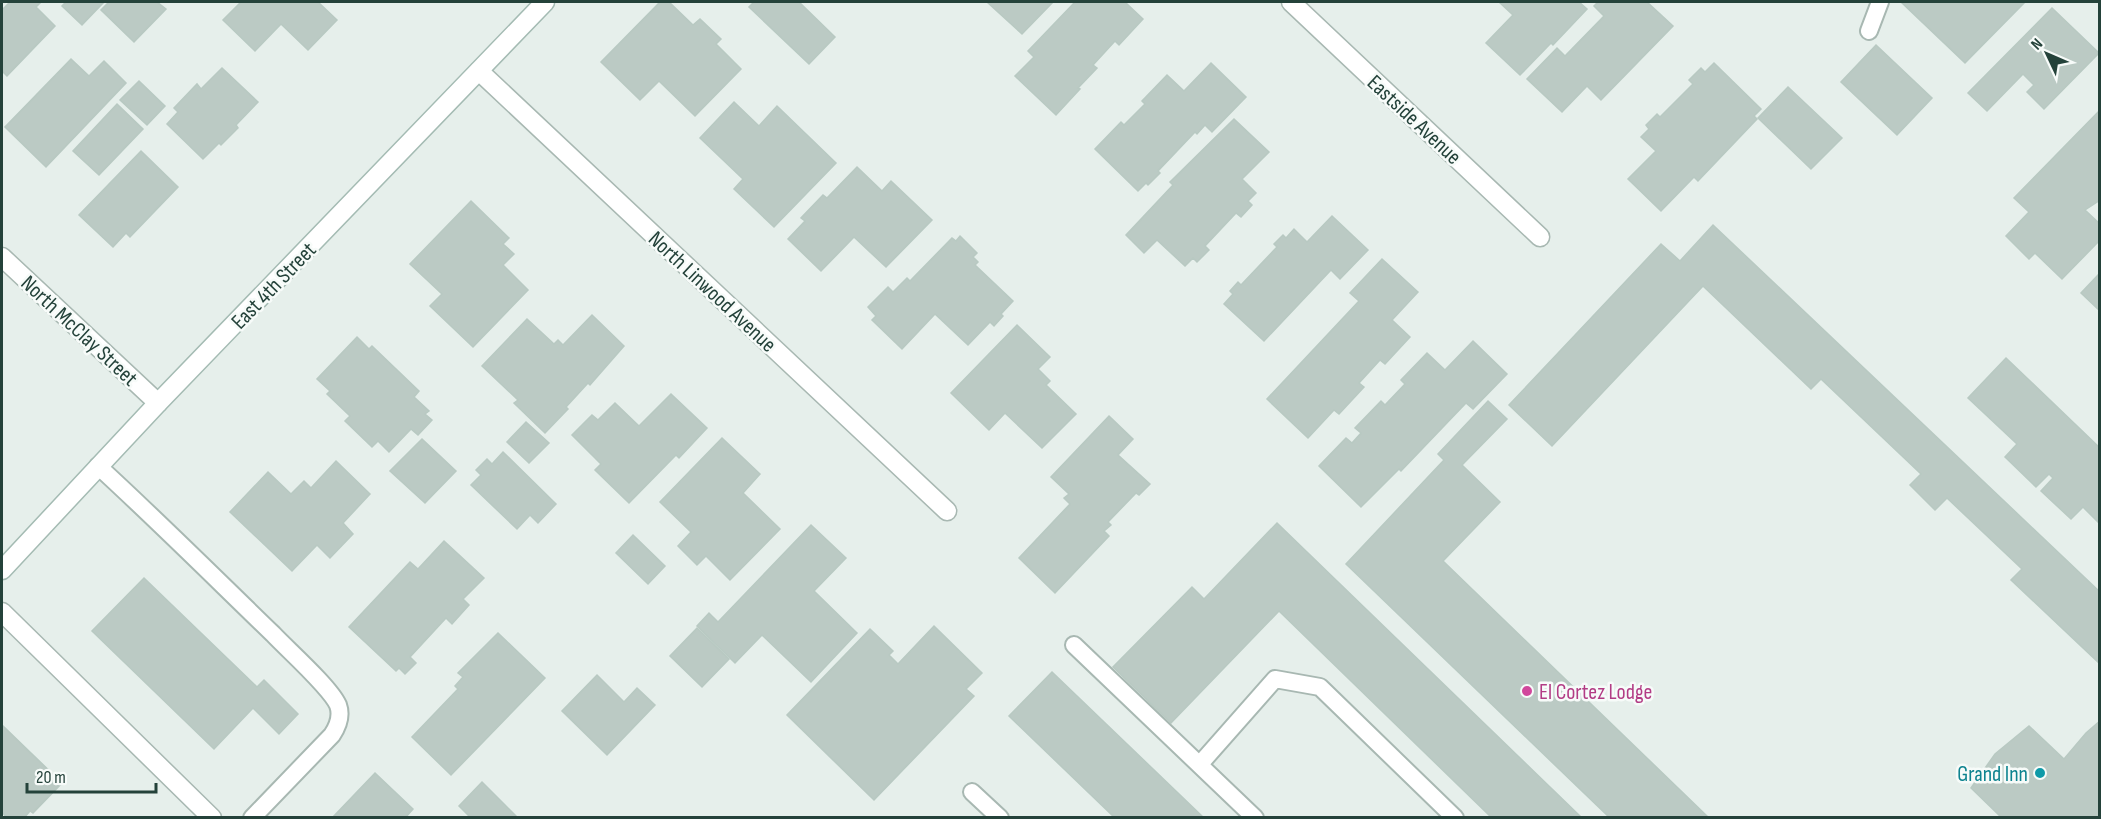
<svg xmlns="http://www.w3.org/2000/svg" width="2101" height="819" font-family="'Sofia Sans Condensed',sans-serif">
<style>
.building{fill:#bbcac4;stroke:#b8c9c2;stroke-width:1.5}
.lines{fill:none;stroke-linecap:round;stroke-linejoin:round}
.service-casing{stroke:#a8b8b2;stroke-width:20}
.minor-casing{stroke:#a8b8b2;stroke-width:21}
.secondary-casing{stroke:#a4bbb3;stroke-width:21}
.service{stroke:#fff;stroke-width:16}
.minor{stroke:#fff;stroke-width:18}
.secondary{stroke:#fff;stroke-width:18}
.hotel-dot{fill:#d1479c;stroke:#f7fbf9;stroke-width:2}
.culture-dot{fill:#0f9aa8;stroke:#f7fbf9;stroke-width:2}
.labels{text-anchor:middle;stroke-width:5;stroke-linejoin:round;paint-order:stroke}
.street-label{font-size:22px;fill:#24423a;stroke:#f7fbf9}
.hotel-label{font-size:22px;fill:#b23c85;stroke:#f7fbf9;text-anchor:start}
.culture-label{font-size:22px;fill:#0d838f;stroke:#f7fbf9;text-anchor:end}
</style>
<rect width="100%" height="100%" fill="#e6efeb"/>
<!-- building -->
<g class="building">
<path d="M10,2H41L36,7L55,26L7,76L2,71V10Z"/>
<path d="M66,2H104L82,25L62,6Z"/>
<path d="M109,2H157L166,9L134,42L101,10Z"/>
<path d="M241,2H318L337,20L308,50L281,24L255,51L223,20Z"/>
<path d="M660,2H669L693,25L700,19L721,39L716,44L741,69L695,116L659,81L640,100L601,62Z"/>
<path d="M754,2H799L835,37L809,64L749,7Z"/>
<path d="M987,2H1053L1022,34Z"/>
<path d="M1075,2H1127L1126,3L1143,19L1119,45L1115,41L1093,65L1097,68L1078,88L1080,89L1056,115L1015,76L1034,57L1028,51Z"/>
<path d="M1499,2H1579L1587,9L1553,45L1551,43L1520,75L1486,43L1513,15Z"/>
<path d="M1598,2H1647L1673,26L1601,100L1587,86L1562,112L1527,79L1557,48L1565,56L1604,16L1594,6Z"/>
<path d="M1901,2H2025L1965,63Z"/>
<path d="M2052,8L2099,53L2044,109L2027,92L2034,85L2023,74L1987,111L1968,93Z"/>
<path d="M1876,45L1932,98L1897,135L1841,82Z"/>
<path d="M71,59L89,76L104,61L126,83L46,167L5,127Z"/>
<path d="M1211,63L1246,97L1212,132L1205,125L1197,134L1195,132L1158,171L1160,173L1148,185L1146,183L1138,191L1095,149L1121,122L1124,125L1145,104L1142,101L1167,75L1184,91Z"/>
<path d="M1714,63L1761,109L1754,116L1757,119L1698,181L1694,177L1661,211L1628,179L1656,151L1641,137L1649,129L1646,125L1657,114L1660,117L1693,84L1689,80L1701,68L1705,72Z"/>
<path d="M222,68L258,102L236,125L238,128L221,145L219,143L203,159L167,124L178,112L174,108L197,84L201,89Z"/>
<path d="M139,81L165,106L147,125L120,100Z"/>
<path d="M1788,87L1842,138L1811,169L1758,118Z"/>
<path d="M734,102L759,126L777,106L836,163L774,227L734,189L743,179L700,138Z"/>
<path d="M117,104L143,129L99,175L73,151Z"/>
<path d="M2100,110V200L2085,210L2100,224V240L2062,279L2035,253L2029,259L2006,236L2029,212L2014,198Z"/>
<path d="M1234,119L1269,152L1242,179L1256,193L1248,201L1252,205L1241,217L1236,213L1205,246L1209,250L1197,262L1193,258L1185,266L1157,240L1144,253L1126,235L1173,185L1170,182Z"/>
<path d="M141,151L178,187L130,237L126,233L113,247L79,215Z"/>
<path d="M857,167L882,191L891,181L932,220L886,267L854,237L821,271L788,239L805,221L801,218L823,195L827,198Z"/>
<path d="M471,201L509,238L503,244L514,254L503,265L528,290L473,347L430,306L442,294L410,264Z"/>
<path d="M1332,216L1368,250L1340,279L1331,270L1264,341L1224,304L1233,294L1230,291L1238,282L1241,285L1277,247L1274,244L1283,235L1286,238L1294,229L1307,242Z"/>
<path d="M1713,225L2100,592V664L2011,580L2022,569L1947,498L1935,510L1910,485L1921,474L1821,379L1811,389L1703,286L1552,446L1509,405L1661,244L1680,261Z"/>
<path d="M960,236L977,253L973,257L978,262L975,265L1013,301L1001,314L1003,316L994,326L990,322L968,345L935,314L902,349L872,320L876,316L868,307L888,287L893,292L907,278L910,281L952,238L956,241Z"/>
<path d="M1382,259L1418,292L1392,320L1410,337L1385,364L1380,360L1359,383L1364,387L1339,414L1334,410L1308,438L1267,399L1359,301L1350,293Z"/>
<path d="M2100,273V311L2081,293Z"/>
<path d="M592,315L624,346L590,385L588,383L566,407L568,409L545,433L514,403L518,400L482,366L527,319L554,344L558,340L563,345Z"/>
<path d="M1017,325L1050,357L1038,369L1050,381L1046,385L1076,414L1042,448L1005,413L989,430L951,393Z"/>
<path d="M357,337L369,349L372,346L419,391L414,397L429,411L425,414L432,420L418,435L411,429L389,452L378,441L372,447L345,421L350,416L327,394L330,391L317,379Z"/>
<path d="M1473,341L1507,374L1473,409L1466,403L1401,471L1399,469L1361,507L1319,466L1346,438L1352,443L1361,433L1355,428L1381,401L1385,405L1405,384L1401,380L1427,353L1445,370Z"/>
<path d="M2006,358L2100,448L2098,522L2083,507L2071,519L2041,491L2053,478L2049,474L2036,487L2005,457L2017,444L1968,398Z"/>
<path d="M671,394L707,428L679,458L676,455L629,503L595,470L601,464L572,435L592,415L598,420L615,403L639,426Z"/>
<path d="M1488,401L1507,419L1462,465L1500,502L1443,561L1709,818H1610L1346,564L1444,460L1438,454Z"/>
<path d="M1109,416L1133,439L1118,455L1150,484L1139,495L1136,493L1108,522L1111,525L1104,531L1109,536L1055,593L1019,558L1070,504L1064,498L1069,494L1051,477Z"/>
<path d="M526,422L549,443L529,463L507,442Z"/>
<path d="M722,438L760,474L743,493L780,529L730,580L706,556L697,565L678,546L691,532L660,502Z"/>
<path d="M422,439L456,471L425,503L390,471Z"/>
<path d="M503,452L556,504L538,523L530,515L517,529L471,485L481,475L476,470L487,459L492,464Z"/>
<path d="M336,461L370,494L343,523L353,534L330,558L317,545L292,571L230,512L268,472L291,494L304,481L311,488Z"/>
<path d="M1277,523L1582,818H1492L1279,611L1171,723L1113,667L1192,587L1204,599Z"/>
<path d="M811,525L846,558L814,591L857,633L811,682L762,635L735,663L697,626L709,613L718,622Z"/>
<path d="M633,535L665,566L648,584L616,553Z"/>
<path d="M444,541L484,578L463,599L469,605L452,624L446,618L410,657L416,663L405,674L399,668L396,671L349,627L410,562L418,569Z"/>
<path d="M144,578L257,687L264,680L298,714L279,734L253,708L214,749L92,631Z"/>
<path d="M934,626L982,673L966,689L974,696L874,800L787,715L870,629L893,651L889,655L898,664Z"/>
<path d="M697,628L729,659L702,687L670,656Z"/>
<path d="M498,633L545,678L451,775L412,737L458,689L455,686L463,677L458,673Z"/>
<path d="M1052,672L1204,818H1115L1009,716Z"/>
<path d="M597,675L624,702L637,688L655,705L607,755L562,711Z"/>
<path d="M2100,721V818H2002L1971,788L1995,754L2029,726L2064,759L2086,733Z"/>
<path d="M2,725L62,783L33,813L30,811L24,818H7L2,812Z"/>
<path d="M375,773L413,809L405,818H332Z"/>
<path d="M482,782L518,818H471L459,806Z"/>
</g>
<g class="lines">
<defs>
<g id="service">
<path d="M1869,31L1880,2"/>
<path d="M98,466C158,521 215,578 273,634C288,650 330,687 338,705C342,716 338,726 332,735L252,818"/>
<path d="M1074,645L1255,818"/>
<path d="M1200,764L1275,679L1320,687L1455,818"/>
<path d="M972,792L1000,818"/>
</g>
<g id="minor">
<path d="M1291,2L1540,237"/>
<path d="M479,71L947,511"/>
<path d="M2,257L158,403"/>
<path d="M2,612L212,818"/>
</g>
<path id="secondary" d="M2,570L158,403L545,2"/>
</defs>
<!-- service casing -->
<use href="#service" class="service-casing"/>
<!-- minor casing -->
<use href="#minor" class="minor-casing"/>
<!-- secondary casing -->
<use href="#secondary" class="secondary-casing"/>
<!-- service -->
<use href="#service" class="service"/>
<!-- minor -->
<use href="#minor" class="minor"/>
<!-- secondary -->
<use href="#secondary" class="secondary"/>
</g>
<!-- markers -->
<circle class="hotel-dot" cx="1527" cy="691" r="6"/>
<circle class="culture-dot" cx="2040" cy="773" r="6"/>
<g class="labels">
<!-- street labels -->
<g class="street-label">
<text transform="translate(1415 119) rotate(43)" y="8">Eastside Avenue</text>
<text transform="translate(273 285) rotate(-46)" y="8">East 4th Street</text>
<text transform="translate(713 291) rotate(43)" y="8">North Linwood Avenue</text>
<text transform="translate(80 330) rotate(43)" y="8">North McClay Street</text>
</g>
<!-- hotel labels -->
<g class="hotel-label">
<text x="1539" y="699">El Cortez Lodge</text>
</g>
<!-- culture labels -->
<g class="culture-label">
<text x="2028" y="781">Grand Inn</text>
</g>
</g>
<!-- border -->
<rect width="2101" height="819" fill="none" stroke="#24423a" stroke-width="6"/>
<!-- north arrow -->
<g transform="translate(2047 54) rotate(314)" stroke="#f7fbf9" stroke-width="4.5" paint-order="stroke">
<path d="M0-4.5L10 22L0 15L-10 22Z" fill="#24423a"/>
<text y="-9" font-size="16" font-weight="bold" text-anchor="middle" fill="#24423a">N</text>
</g>
<!-- scale -->
<path d="M27 783v9h129v-9" fill="none" stroke="#24423a" stroke-width="3"/>
<text x="36" y="783" font-size="18" fill="#24423a" stroke="#f7fbf9" stroke-width="4.5" paint-order="stroke">20 m</text>
</svg>
